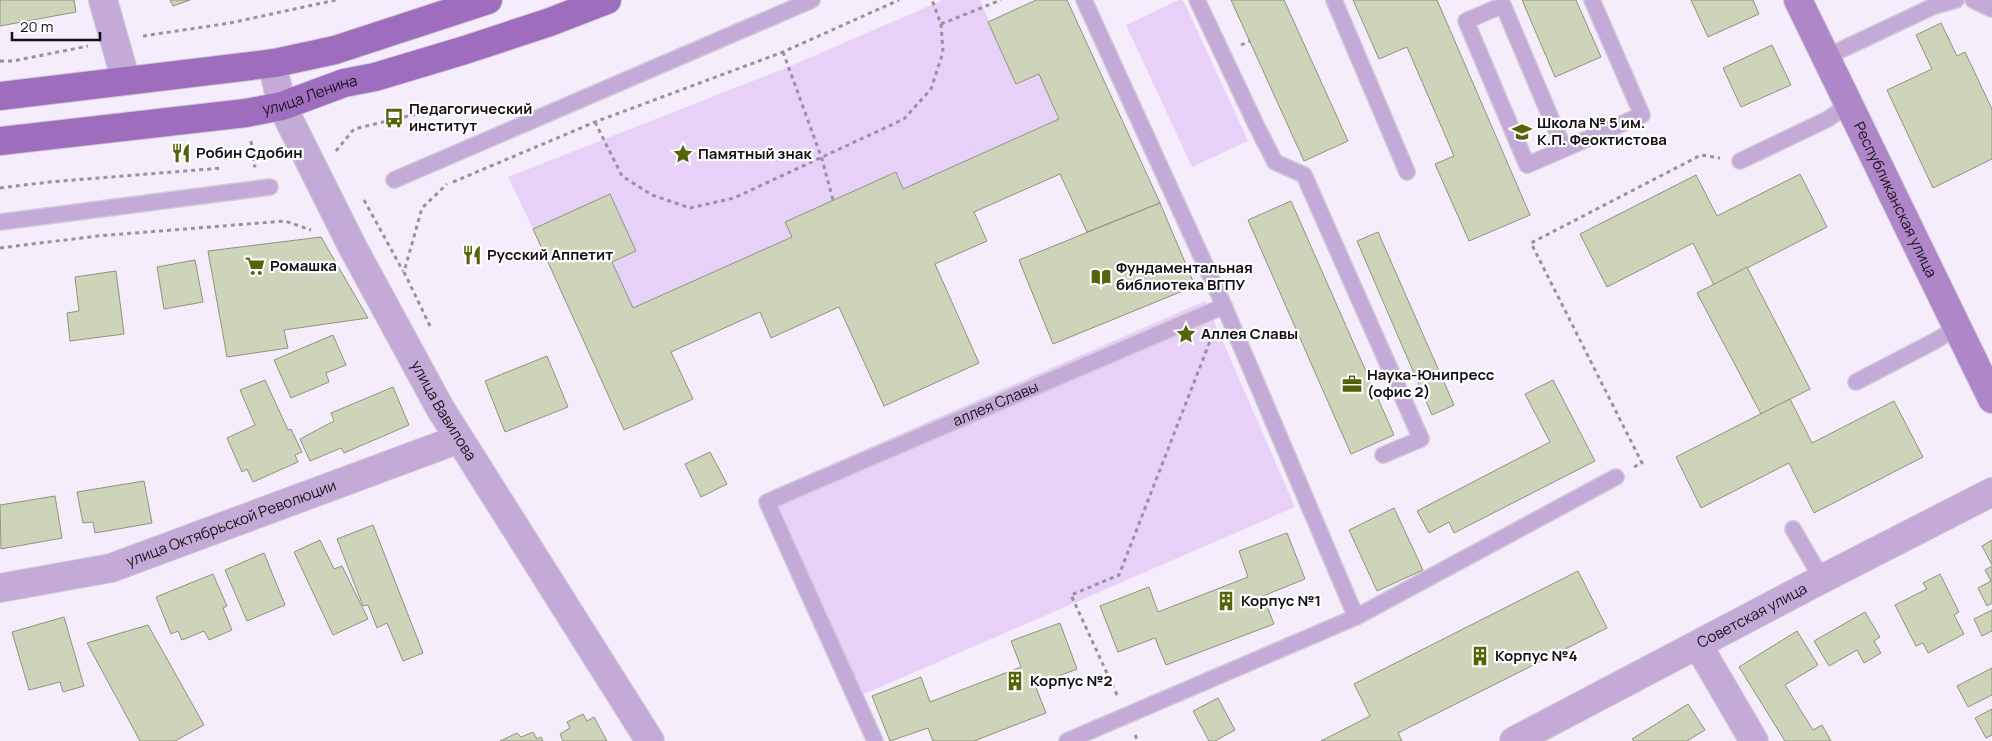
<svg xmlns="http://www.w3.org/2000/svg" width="1992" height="741" font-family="Manrope,sans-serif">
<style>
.green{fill:#e8d1f8}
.building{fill:#cdd4ba;stroke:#8e947b}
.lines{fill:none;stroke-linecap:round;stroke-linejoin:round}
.lane-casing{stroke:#d1cad8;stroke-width:18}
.street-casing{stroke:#d1cad8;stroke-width:30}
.secondary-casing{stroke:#d1cad8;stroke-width:30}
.primary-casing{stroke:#d1cad8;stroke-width:30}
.path{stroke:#98929e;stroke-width:3;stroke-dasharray:4 4;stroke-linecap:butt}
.lane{stroke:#c4aad7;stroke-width:15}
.street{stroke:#c4aad7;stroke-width:28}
.secondary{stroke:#ae87c8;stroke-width:28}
.primary{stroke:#9e6dbd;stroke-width:28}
.labels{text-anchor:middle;stroke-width:4.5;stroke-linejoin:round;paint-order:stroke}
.street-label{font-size:15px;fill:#141018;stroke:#fefefe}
.poi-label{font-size:15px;font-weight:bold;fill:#141018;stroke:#fefefe;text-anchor:start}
</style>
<rect width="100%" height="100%" fill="#f5edfc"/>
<!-- green -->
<g class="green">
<path d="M943,0H980L1016,84L1039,74L1059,119L903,189L895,172L785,222L792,237L633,308L612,262L636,251L610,195L533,229L508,177L788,67Z"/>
<path d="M1179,0H1183L1248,141L1192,167L1126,25Z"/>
<path d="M1205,301L1295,507L862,695L772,490Z"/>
</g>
<!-- building -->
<g class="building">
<path d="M0,0H74L76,12L0,26Z"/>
<path d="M170,0H190L173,6Z"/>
<path d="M1036,0H1067L1160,203L1087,232L1060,174L974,212L987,241L935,264L979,363L884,406L839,307L771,338L760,312L671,352L693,399L624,430L533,229L610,194L636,251L612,262L633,308L792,237L785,222L896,172L903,189L1059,119L1039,74L1016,84L988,22Z"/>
<path d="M1231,0H1284L1348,141L1304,161Z"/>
<path d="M1353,0H1437L1530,215L1469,241L1435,164L1454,156L1407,47L1379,59Z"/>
<path d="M1522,0H1576L1601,57L1555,77Z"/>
<path d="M1691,0H1753L1759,14L1708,37Z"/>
<path d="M1941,23L1957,56L1965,52L1992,109V159L1933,188L1887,90L1932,69L1916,35Z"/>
<path d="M1772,45L1791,85L1741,107L1723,68Z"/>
<path d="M1800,174L1827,227L1714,285L1693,243L1607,287L1580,234L1696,175L1717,216Z"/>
<path d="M1291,201L1394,435L1351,454L1248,220Z"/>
<path d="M1160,203L1195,286L1053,344L1019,260Z"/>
<path d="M1378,232L1454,405L1432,415L1357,241Z"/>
<path d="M321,237L368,318L284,330L288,348L227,357L208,251Z"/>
<path d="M195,260L203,302L164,309L157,267Z"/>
<path d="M1747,267L1810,389L1761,414L1697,293Z"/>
<path d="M116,271L124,334L70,341L67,313L79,311L75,277Z"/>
<path d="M333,335L346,365L326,373L329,382L291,398L274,360Z"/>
<path d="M547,356L568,407L505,432L485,381Z"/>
<path d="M265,380L288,430L291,429L302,452L295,455L298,462L253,482L247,469L242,472L227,438L255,425L240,390Z"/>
<path d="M1553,380L1595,461L1454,533L1449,522L1429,533L1417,511L1550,442L1525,394Z"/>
<path d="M393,387L409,425L344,453L341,448L310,461L300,439L334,421L331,413Z"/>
<path d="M1790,399L1812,443L1894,401L1923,457L1814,513L1789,463L1701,508L1676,457Z"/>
<path d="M710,452L727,484L701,497L685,464Z"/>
<path d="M144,481L152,523L95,533L93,522L83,523L77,492Z"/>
<path d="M55,496L62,538L1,549L0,505Z"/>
<path d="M1394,508L1423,570L1377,591L1349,530Z"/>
<path d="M373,525L423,653L403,661L387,623L377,628L368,605L363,606L337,539Z"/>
<path d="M1287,533L1305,579L1263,596L1274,624L1166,665L1155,638L1118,652L1100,606L1149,587L1158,612L1248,577L1239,551Z"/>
<path d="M320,540L334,569L342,566L368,619L333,635L294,552Z"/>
<path d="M1992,540V565L1982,546Z"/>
<path d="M264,553L285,605L247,621L225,570Z"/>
<path d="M1992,566V603L1987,606L1978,588L1991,581L1985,570Z"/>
<path d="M1578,571L1607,628L1398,733L1402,741H1321L1370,716L1354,684Z"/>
<path d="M213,574L227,606L223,608L232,630L209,640L204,631L182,640L178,631L171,634L156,597Z"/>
<path d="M1940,574L1959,612L1954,615L1964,634L1928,653L1923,643L1916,646L1895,605L1927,589L1923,583Z"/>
<path d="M1992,610V631L1982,636L1974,619Z"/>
<path d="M1865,612L1880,637L1874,641L1881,653L1864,663L1857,650L1829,666L1814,641Z"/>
<path d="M64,617L84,686L63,692L60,682L29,690L12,632Z"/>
<path d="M1060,623L1077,669L1035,685L1046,713L974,741H933L928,728L890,741L872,696L921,677L930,702L1021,667L1011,641Z"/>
<path d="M148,625L204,725L175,741H140L87,643Z"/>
<path d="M1797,631L1818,665L1785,685L1813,730L1822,725L1831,741H1785L1739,667Z"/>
<path d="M1992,668V695L1968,707L1957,686Z"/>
<path d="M1218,698L1235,730L1215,741H1209L1193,711Z"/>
<path d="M1688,704L1705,730L1687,741H1634L1632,739Z"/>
<path d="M1992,709V735L1986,738L1975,718Z"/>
<path d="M583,714L587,721L594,717L607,741H563L560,734L570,728L567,722Z"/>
<path d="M533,732L537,739L541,737L543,741H500L517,733L521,737Z"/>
</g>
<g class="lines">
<defs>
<g id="lane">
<path d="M1084,0L1224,306L1356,617"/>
<path d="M1197,0L1257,127L1275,162L1304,175L1421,439L1383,455"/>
<path d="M1334,0L1407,172"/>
<path d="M1973,0L1992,9"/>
<path d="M1503,5L1564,149L1527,165L1466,21Z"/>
<path d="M1826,57L1934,6L1956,0"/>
<path d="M1564,149L1642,115L1592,0"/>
<path d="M1740,161L1828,119L1849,104"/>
<path d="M394,180L812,0"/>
<path d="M0,222L270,187"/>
<path d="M1856,382L1933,342L1957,328"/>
<path d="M1793,529L1822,579"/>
<path id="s1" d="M875,741L767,502L1224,306"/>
<path d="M1067,741L1356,617L1616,477"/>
</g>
<g id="street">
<path d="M103,0L126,81"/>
<path id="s2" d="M272,63L282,106L352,246L440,408L650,741"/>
<path id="s3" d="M0,588L111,568L459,439"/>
<path d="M1698,645L1754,741"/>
<path id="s4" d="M1514,741L1822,579L1992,492"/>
</g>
<g id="secondary">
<path id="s5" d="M1798,0L1992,399"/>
</g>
<g id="primary">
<path d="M0,96L275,63L335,50L488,0"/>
<path id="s6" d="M0,141L246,113L282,106L344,83L375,77L465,50L550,22L607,0"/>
</g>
</defs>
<!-- lane casing -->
<use href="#lane" class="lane-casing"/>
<!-- street casing -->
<use href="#street" class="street-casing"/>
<!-- secondary casing -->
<use href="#secondary" class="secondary-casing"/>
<!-- primary casing -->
<use href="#primary" class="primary-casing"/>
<!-- path -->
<g class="path">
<path d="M941,24L1001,0"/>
<path d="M143,36L230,23L336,0"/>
<path d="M1241,45L1250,41"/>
<path d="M783,52L822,159L833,200"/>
<path d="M0,61H13L88,46"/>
<path d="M595,122L622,176L652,195L690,208L734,198L904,119L931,89L943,52L941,24L932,0"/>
<path d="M251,141L255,166H253"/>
<path d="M336,151L354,129L450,106"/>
<path d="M453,182L595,122L783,52L899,0"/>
<path d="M0,188L49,182L222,168"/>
<path d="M364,200L403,271"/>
<path d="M0,248L97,236L285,221L311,230"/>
<path d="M430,326L404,272L422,208L447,184"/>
<path d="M1634,467L1642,463L1531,243L1701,155L1720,158"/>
<path d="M1117,695L1071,595L1119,575L1212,336"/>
<path d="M1135,735L1138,741"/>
</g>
<!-- lane -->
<use href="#lane" class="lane"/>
<!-- street -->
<use href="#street" class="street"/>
<!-- secondary -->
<use href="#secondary" class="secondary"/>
<!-- primary -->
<use href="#primary" class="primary"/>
</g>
<!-- icons -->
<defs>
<symbol id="bus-bare" viewBox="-9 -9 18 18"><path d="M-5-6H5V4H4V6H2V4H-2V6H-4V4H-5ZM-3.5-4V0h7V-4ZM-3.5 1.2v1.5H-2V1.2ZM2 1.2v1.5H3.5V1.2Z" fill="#566409" stroke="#fefefe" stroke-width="2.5" paint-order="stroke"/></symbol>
<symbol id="school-bare" viewBox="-9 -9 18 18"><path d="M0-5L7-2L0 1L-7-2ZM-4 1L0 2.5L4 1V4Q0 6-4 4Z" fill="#566409" stroke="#fefefe" stroke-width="2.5" paint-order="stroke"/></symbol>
<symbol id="restaurant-bare" viewBox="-9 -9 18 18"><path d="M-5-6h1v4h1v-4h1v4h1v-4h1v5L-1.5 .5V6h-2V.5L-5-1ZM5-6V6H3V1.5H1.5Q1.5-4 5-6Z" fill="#566409" stroke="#fefefe" stroke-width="2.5" paint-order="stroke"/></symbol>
<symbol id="sight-bare" viewBox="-9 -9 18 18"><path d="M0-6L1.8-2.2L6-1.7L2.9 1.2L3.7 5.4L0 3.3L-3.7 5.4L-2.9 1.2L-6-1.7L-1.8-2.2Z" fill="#566409" stroke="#fefefe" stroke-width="2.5" paint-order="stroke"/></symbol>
<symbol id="supermarket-bare" viewBox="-9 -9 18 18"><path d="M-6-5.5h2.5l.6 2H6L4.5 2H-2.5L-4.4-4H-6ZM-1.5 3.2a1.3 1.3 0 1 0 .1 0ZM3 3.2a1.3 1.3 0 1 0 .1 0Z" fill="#566409" stroke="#fefefe" stroke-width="2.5" paint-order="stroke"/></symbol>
<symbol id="library-bare" viewBox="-9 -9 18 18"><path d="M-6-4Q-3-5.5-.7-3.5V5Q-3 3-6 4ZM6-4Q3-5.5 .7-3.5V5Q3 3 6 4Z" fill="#566409" stroke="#fefefe" stroke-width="2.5" paint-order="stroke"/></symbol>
<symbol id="office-bare" viewBox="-9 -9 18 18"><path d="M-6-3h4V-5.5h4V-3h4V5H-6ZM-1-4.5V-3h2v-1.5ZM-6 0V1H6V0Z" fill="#566409" stroke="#fefefe" stroke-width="2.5" paint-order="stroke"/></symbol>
<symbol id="building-bare" viewBox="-9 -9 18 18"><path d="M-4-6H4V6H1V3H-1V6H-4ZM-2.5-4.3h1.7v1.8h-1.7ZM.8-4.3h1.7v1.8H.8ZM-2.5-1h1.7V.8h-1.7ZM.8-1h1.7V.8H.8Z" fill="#566409" stroke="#fefefe" stroke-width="2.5" paint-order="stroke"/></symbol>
</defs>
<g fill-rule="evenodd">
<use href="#bus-bare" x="380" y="104" width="28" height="28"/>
<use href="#school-bare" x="1508" y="118" width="28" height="28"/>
<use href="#restaurant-bare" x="167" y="139" width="28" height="28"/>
<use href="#sight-bare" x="669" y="140" width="28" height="28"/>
<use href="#restaurant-bare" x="458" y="241" width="28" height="28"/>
<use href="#supermarket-bare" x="241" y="252" width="28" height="28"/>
<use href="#library-bare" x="1087" y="263" width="28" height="28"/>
<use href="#sight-bare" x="1172" y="320" width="28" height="28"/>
<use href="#office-bare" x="1338" y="370" width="28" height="28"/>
<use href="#building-bare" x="1212" y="587" width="28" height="28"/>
<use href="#building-bare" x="1466" y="642" width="28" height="28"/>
<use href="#building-bare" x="1001" y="667" width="28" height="28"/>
</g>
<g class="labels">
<!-- street labels -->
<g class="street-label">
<text dy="5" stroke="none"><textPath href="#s6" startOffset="314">улица Ленина</textPath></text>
<text dy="5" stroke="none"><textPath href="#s5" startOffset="222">Республиканская улица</textPath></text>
<text dy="5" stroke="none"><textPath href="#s1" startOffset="511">аллея Славы</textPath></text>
<text dy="5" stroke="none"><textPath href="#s2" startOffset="389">улица Вавилова</textPath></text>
<text dy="5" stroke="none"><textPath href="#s3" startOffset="241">улица Октябрьской Революции</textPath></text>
<text dy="5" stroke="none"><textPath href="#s4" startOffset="269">Советская улица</textPath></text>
</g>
<!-- poi labels -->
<g class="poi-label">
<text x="409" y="114">Педагогический<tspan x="409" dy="17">институт</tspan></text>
<text x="1537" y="128">Школа № 5 им.<tspan x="1537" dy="17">К.П. Феоктистова</tspan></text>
<text x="196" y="158">Робин Сдобин</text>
<text x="698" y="159">Памятный знак</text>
<text x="487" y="260">Русский Аппетит</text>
<text x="270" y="271">Ромашка</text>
<text x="1116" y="273">Фундаментальная<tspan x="1116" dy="17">библиотека ВГПУ</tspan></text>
<text x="1201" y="339">Аллея Славы</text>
<text x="1367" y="380">Наука-Юнипресс<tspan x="1367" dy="17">(офис 2)</tspan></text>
<text x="1241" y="606">Корпус №1</text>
<text x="1495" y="661">Корпус №4</text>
<text x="1030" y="686">Корпус №2</text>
</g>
</g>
<!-- scale -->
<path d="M12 32v8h88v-8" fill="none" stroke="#141018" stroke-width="2.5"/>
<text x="20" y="32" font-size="15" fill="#141018" stroke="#fefefe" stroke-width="4" paint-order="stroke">20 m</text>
</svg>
